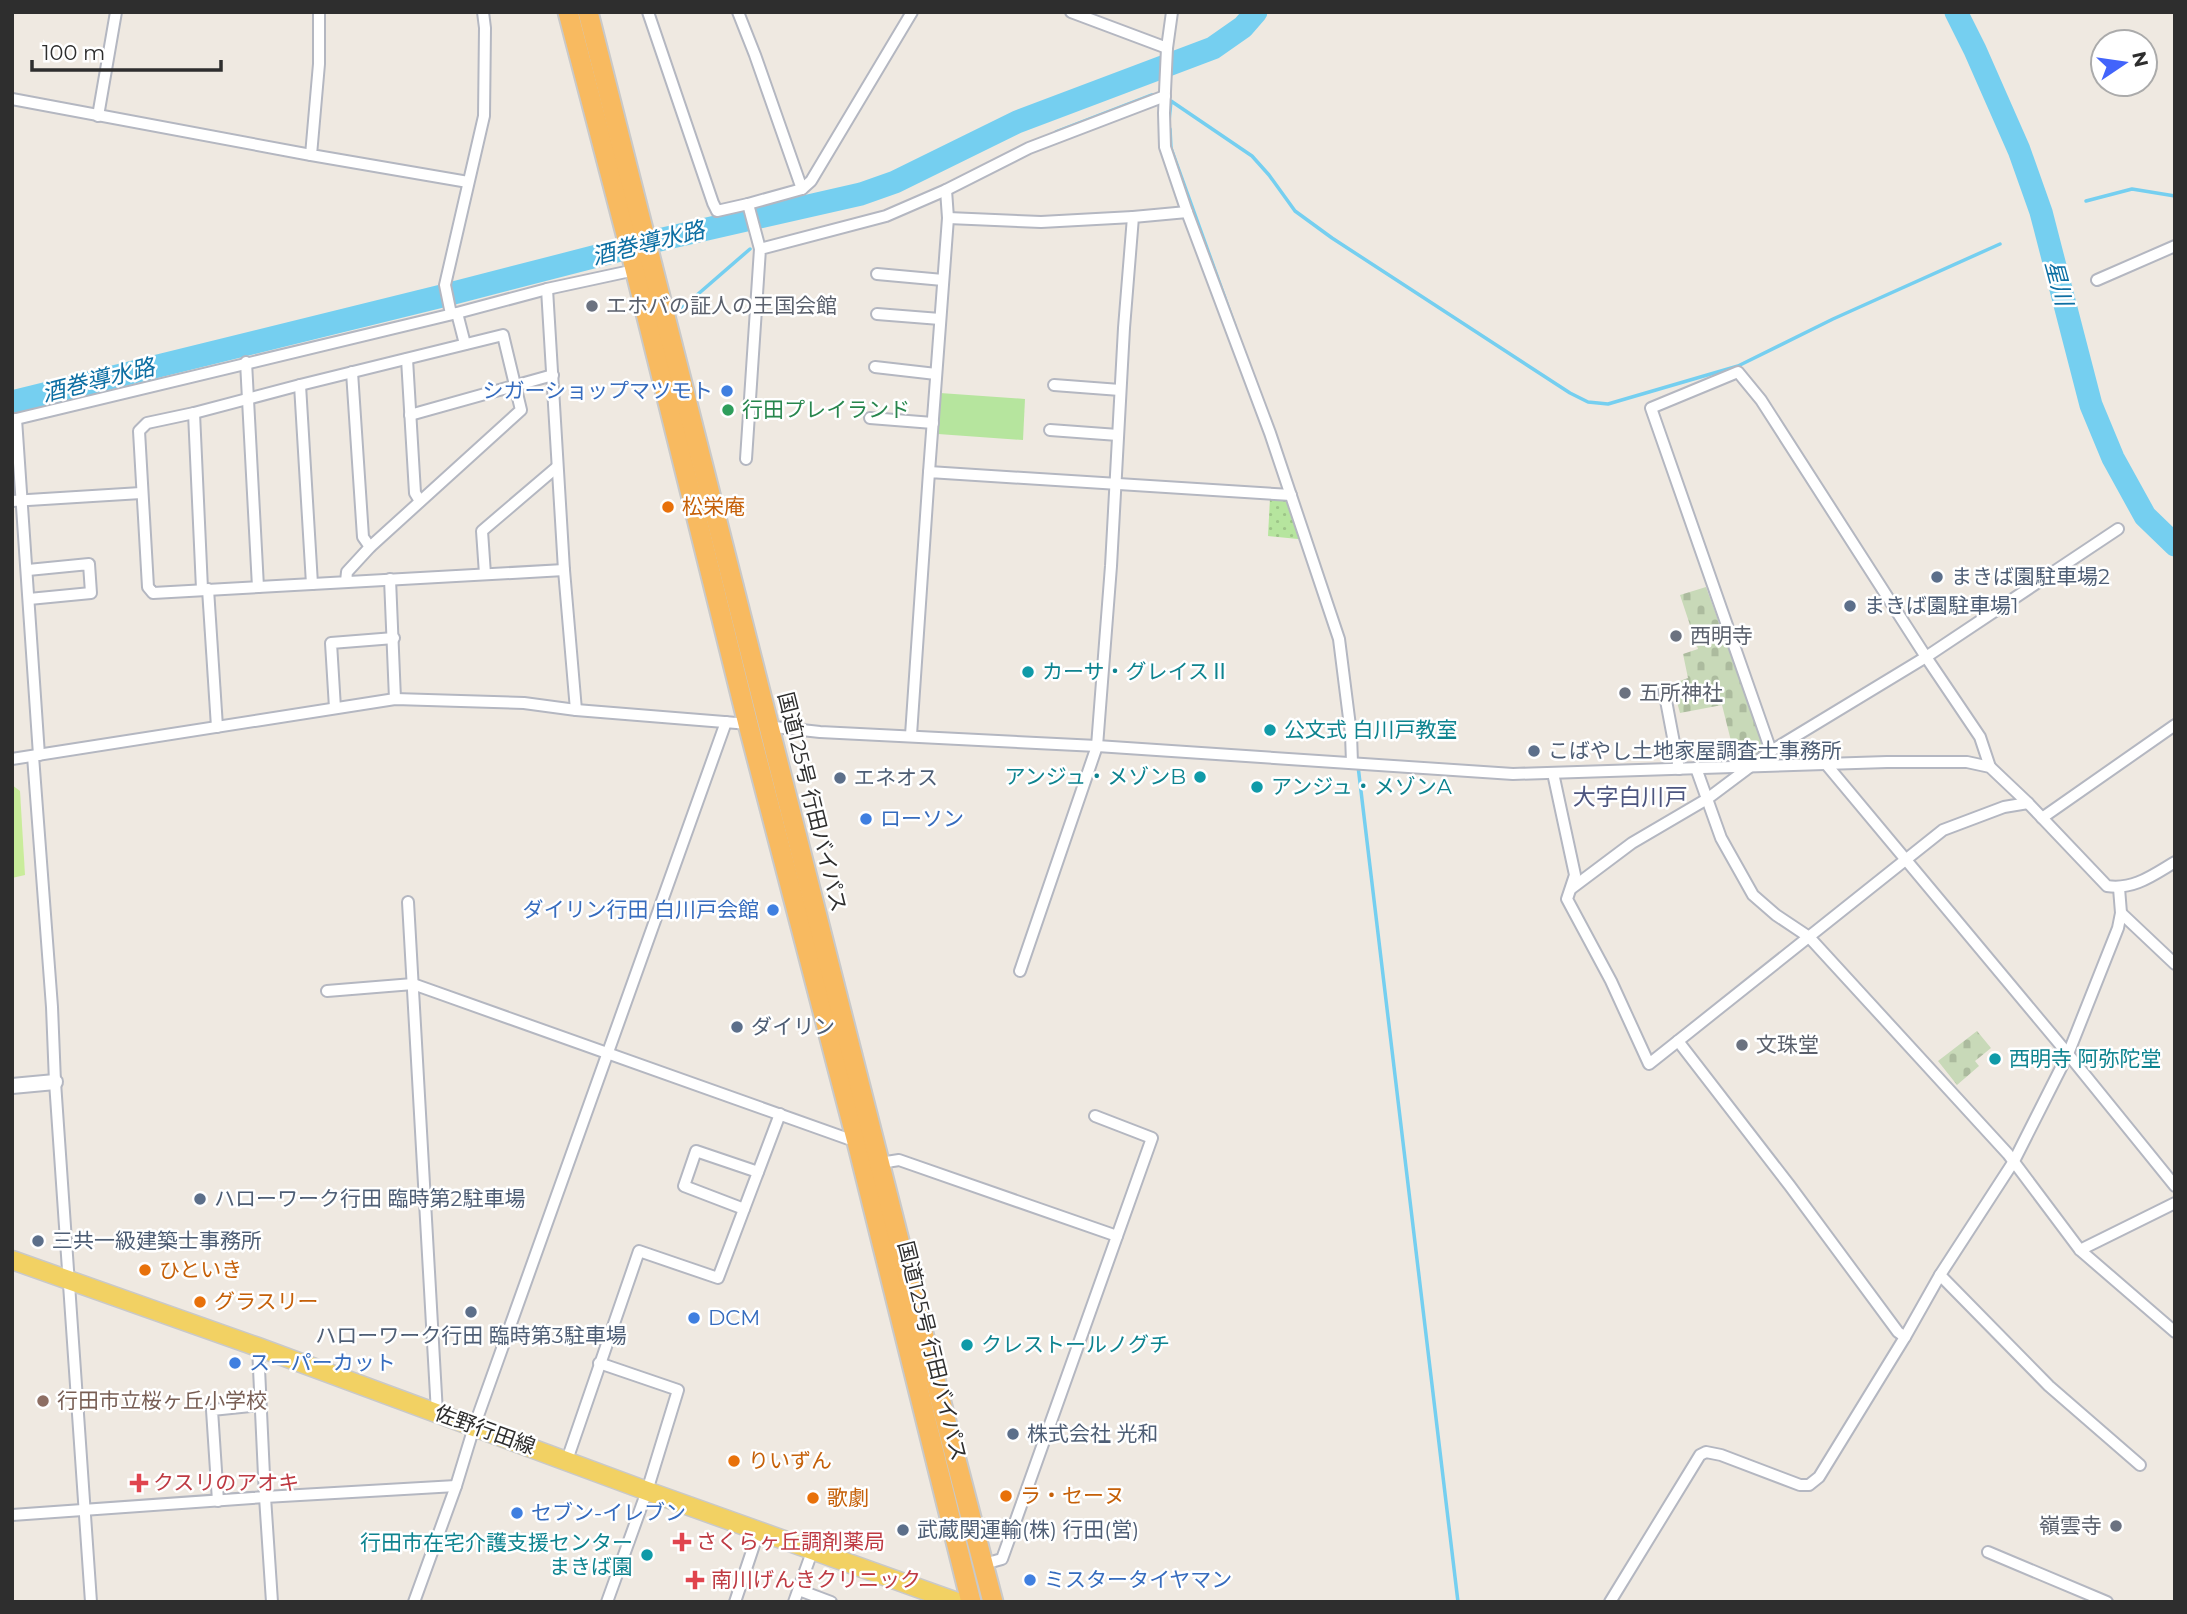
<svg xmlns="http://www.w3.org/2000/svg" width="2187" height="1614" font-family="Montserrat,'Noto Sans JP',sans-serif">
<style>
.grass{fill:#b6e59e}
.cemetery{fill:url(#cemetery-stones)}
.garden{fill:url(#garden-dots)}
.pitch{fill:#c9ec9a}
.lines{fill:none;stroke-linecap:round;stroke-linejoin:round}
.stream{stroke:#75cff0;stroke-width:3.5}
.river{stroke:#75cff0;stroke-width:23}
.minor-casing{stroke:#b4b7c1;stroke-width:14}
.tertiary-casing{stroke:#b4b7c1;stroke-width:18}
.primary-casing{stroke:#c9c9c9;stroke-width:21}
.trunk-casing{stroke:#c9c9c9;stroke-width:23}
.minor{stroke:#fff;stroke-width:10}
.tertiary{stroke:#fff;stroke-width:14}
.primary{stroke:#f2d163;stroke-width:18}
.trunk{stroke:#f8ba60;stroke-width:19}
.worship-dot{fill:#6b7280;stroke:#fff;stroke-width:2.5}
.shop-dot{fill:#3f7fe0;stroke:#fff;stroke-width:2.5}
.leisure-dot{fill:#2e9e5b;stroke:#fff;stroke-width:2.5}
.food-dot{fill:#e8710a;stroke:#fff;stroke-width:2.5}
.service-dot{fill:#5c6f8a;stroke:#fff;stroke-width:2.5}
.culture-dot{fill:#0f9aa8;stroke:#fff;stroke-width:2.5}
.education-dot{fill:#8d6e63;stroke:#fff;stroke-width:2.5}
.health-dot{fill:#e0444e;stroke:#fff;stroke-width:2.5}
.labels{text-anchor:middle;stroke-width:5;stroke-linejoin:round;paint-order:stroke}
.worship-label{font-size:21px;fill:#5b616d;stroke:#fff;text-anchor:start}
.shop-label{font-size:21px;fill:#366cbe;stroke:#fff;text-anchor:start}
.leisure-label{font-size:21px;fill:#27864d;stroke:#fff;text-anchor:start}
.food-label{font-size:21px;fill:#c56008;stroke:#fff;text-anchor:start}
.service-label{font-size:21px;fill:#4e5e75;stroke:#fff;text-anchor:start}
.culture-label{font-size:21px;fill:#0d838f;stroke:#fff;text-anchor:start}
.street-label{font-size:21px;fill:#2e2e2e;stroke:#fff}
.education-label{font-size:21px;fill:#785e54;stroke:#fff;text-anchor:start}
.health-label{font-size:21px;fill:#be3a42;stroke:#fff;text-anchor:start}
.water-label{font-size:23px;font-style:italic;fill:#0d6fa3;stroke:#fff}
.neighbourhood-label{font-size:23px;fill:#4d5680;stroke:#fff}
</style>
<defs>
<pattern id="cemetery-stones" width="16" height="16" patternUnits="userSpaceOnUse" patternTransform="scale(1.75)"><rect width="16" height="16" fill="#c8d9b8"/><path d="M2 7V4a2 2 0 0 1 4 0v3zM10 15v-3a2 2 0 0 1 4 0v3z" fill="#acbb9e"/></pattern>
<pattern id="garden-dots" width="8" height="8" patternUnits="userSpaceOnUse" patternTransform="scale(1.75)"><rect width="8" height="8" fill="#b6e59e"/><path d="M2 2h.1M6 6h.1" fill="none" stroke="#9dc588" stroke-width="1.8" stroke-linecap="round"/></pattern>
</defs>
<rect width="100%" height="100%" fill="#efe9e1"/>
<!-- grass -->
<path class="grass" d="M940,393L1025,399L1023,440L938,434Z"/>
<!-- cemetery -->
<g class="cemetery">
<path d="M1706,587L1766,750L1749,763L1736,761L1722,705L1680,713L1672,684L1688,678L1683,654L1698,649L1680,595Z"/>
<path d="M1977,1031L1991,1048L1975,1061L1979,1066L1957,1085L1938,1061Z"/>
</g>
<!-- garden -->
<path class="garden" d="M1270,498L1289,500L1301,535L1298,539L1268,536Z"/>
<!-- pitch -->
<path class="pitch" d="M12,785L20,791L25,875L12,878Z"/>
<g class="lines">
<!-- stream -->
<g class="stream">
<path d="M1169,121L1171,101L1252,156L1269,175L1295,211L1332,238L1570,393L1588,402L1608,404L1738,366L1833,319L2000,244"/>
<path d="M1170,129L1171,148L1235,326"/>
<path d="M1056,132L1152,95"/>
<path d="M2086,201L2132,189L2175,196"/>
<path d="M682,308L750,249"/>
<path d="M1308,532L1344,640"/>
<path d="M1358,766L1458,1602"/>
</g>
<!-- river -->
<g class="river">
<path d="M1956,12L1975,50L2019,150L2041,212L2091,405L2113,458L2145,516L2175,545"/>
<path d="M12,402L442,296L663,239L861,194L895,182L1017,122L1213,48L1243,27L1256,12"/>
</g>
<defs>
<g id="minor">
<path d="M319,12V64L311,155L468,182"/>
<path d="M648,12L713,203L717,211L748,204"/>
<path d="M738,12L755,55L802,189L748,204L760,249"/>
<path d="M1071,12L1167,48"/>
<path d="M1172,12L1167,48L1164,113L1165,147L1187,212L1270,433L1339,639L1351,734L1352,763"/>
<path d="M12,99L311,155"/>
<path d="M98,116L116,12"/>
<path d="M802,189L811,181L912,12"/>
<path d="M948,218L1041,222L1133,217"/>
<path d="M877,274L943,280"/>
<path d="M2097,280L2175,246"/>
<path d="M547,289L564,570L576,710"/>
<path d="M457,313L465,344"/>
<path d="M451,314L445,285L484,116L485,28L483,12"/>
<path d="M877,314L940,319"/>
<path d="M407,359L415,493L420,501"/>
<path d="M246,362L258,587"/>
<path d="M875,367L936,374"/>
<path d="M352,372L363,537L370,547"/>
<path d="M300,385L312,584"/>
<path d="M1054,385L1120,390"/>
<path d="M194,413L202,589"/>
<path d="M410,415L553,375"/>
<path d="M870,418L933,423"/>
<path d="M16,419L39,755"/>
<path d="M12,420L457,313L547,289L635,270"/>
<path d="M1050,430L1118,435"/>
<path d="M746,459L760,249L886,216L946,190L1029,148L1165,96"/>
<path d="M929,472L948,218L946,190"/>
<path d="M12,501L141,493"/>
<path d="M28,570L89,564L91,593L29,599"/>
<path d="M485,574L482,531L557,467"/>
<path d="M390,579L395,699"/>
<path d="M346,581L347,572L370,547L521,410L503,335L300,385L194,413L147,423L139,431L148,587L153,593L564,570"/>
<path d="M208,589L217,727"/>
<path d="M1664,690L1679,769"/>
<path d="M335,708L331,643L394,638"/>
<path d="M765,726L820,732L1097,746L1513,774L1887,762H1967L1990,767L2028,803L2107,886C2134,890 2153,875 2175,862"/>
<path d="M911,735L929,472L1291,495"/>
<path d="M1771,751L1926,657L1980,737L1990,767"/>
<path d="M33,756L52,1007L55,1082L91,1602"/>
<path d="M12,759L395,699L524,703L576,710L749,724"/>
<path d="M1826,764L2068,1054L2175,1186"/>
<path d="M1696,768L1721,838L1753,895L1776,915L1809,937L2008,1154L2080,1250L2175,1332"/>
<path d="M1553,773L1575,875L1567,899L1611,981L1649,1064L1678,1041"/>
<path d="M2042,818L2175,725"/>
<path d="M1572,888L1632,843L1707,799L1771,751L1651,408L1738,372L1761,400L1926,657L2118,529"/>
<path d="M2119,888L2121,913L2118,928L2068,1054L2014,1161L1940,1275L2049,1386L2140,1465"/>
<path d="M408,902L437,1413"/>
<path d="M2121,913L2175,964"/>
<path d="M1020,971L1097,746L1111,566L1124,328L1133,217L1187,212"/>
<path d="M327,991L413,984L857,1142"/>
<path d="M880,1163L899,1160L1117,1236"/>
<path d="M744,1209L684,1186L696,1151L758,1172"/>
<path d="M2080,1250L2175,1203"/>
<path d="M1905,1337L1898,1332L1790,1186L1678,1041L1943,830L2004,807L2028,803"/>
<path d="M599,1363L678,1390L647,1491L607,1602"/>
<path d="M567,1460L639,1251L718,1278L780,1114"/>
<path d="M218,1501L212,1410L260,1405"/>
<path d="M12,1515L265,1497L258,1347"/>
<path d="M1988,1552L2107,1602"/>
<path d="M984,1564L1002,1559L1152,1138L1095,1116"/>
<path d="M799,1590L831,1602"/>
<path d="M272,1602L265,1497L456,1486"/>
<path d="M414,1602L456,1486L474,1427L726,722"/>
<path d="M735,1602L759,1530"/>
<path d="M794,1602L813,1549"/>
<path d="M1610,1602L1700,1455L1706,1452L1721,1455L1800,1485H1809L1819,1477L1905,1337L1940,1275"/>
</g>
<path id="tertiary" d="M12,1086L55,1082"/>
<path id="primary" d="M12,1260L258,1347L647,1491L957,1602"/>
<g id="trunk">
<path d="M568,12L634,265L748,724L857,1142L971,1602"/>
<path d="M588,12L903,1256L993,1602"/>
</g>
</defs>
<!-- minor casing -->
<use href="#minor" class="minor-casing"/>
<!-- tertiary casing -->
<use href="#tertiary" class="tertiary-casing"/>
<!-- primary casing -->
<use href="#primary" class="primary-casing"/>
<!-- trunk casing -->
<use href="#trunk" class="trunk-casing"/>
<!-- minor -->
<use href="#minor" class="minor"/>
<!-- tertiary -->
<use href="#tertiary" class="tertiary"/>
<!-- primary -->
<use href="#primary" class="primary"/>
<!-- trunk -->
<use href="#trunk" class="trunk"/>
</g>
<!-- markers -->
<g class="worship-dot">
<circle cx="592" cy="306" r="7"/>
<circle cx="1676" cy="636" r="7"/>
<circle cx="1625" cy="693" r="7"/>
<circle cx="1742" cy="1045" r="7"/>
<circle cx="2116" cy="1526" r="7"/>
</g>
<g class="shop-dot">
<circle cx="727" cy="391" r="7"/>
<circle cx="866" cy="819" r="7"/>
<circle cx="773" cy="910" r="7"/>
<circle cx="694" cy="1318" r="7"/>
<circle cx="235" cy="1363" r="7"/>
<circle cx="517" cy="1513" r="7"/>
<circle cx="1030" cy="1580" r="7"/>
</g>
<circle class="leisure-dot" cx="728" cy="410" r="7"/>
<g class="food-dot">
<circle cx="668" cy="507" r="7"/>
<circle cx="145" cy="1270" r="7"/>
<circle cx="200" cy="1302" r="7"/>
<circle cx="734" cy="1461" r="7"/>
<circle cx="1006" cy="1496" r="7"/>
<circle cx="813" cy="1498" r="7"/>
</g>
<g class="service-dot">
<circle cx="1937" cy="577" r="7"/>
<circle cx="1850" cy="606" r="7"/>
<circle cx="1534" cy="751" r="7"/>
<circle cx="840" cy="778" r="7"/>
<circle cx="737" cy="1027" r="7"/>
<circle cx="200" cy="1199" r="7"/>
<circle cx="38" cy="1241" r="7"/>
<circle cx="471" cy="1312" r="7"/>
<circle cx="1013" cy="1434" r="7"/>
<circle cx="903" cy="1530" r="7"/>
</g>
<g class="culture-dot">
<circle cx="1028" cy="672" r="7"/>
<circle cx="1270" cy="730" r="7"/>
<circle cx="1200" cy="777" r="7"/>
<circle cx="1257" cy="787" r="7"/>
<circle cx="1995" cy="1059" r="7"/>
<circle cx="967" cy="1345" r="7"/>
<circle cx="647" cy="1555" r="7"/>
</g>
<circle class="education-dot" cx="43" cy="1401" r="7"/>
<g class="health-dot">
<path d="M135.5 1472.5h7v7h7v7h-7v7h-7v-7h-7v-7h7z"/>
<path d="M678.5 1531.5h7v7h7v7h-7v7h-7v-7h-7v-7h7z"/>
<path d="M691.5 1569.5h7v7h7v7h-7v7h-7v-7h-7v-7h7z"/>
</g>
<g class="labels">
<!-- worship labels -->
<g class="worship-label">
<text x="606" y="313">エホバの証人の王国会館</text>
<text x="1690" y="643">西明寺</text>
<text x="1639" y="700">五所神社</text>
<text x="1756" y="1052">文珠堂</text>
<text x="2102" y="1533" text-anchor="end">嶺雲寺</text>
</g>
<!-- shop labels -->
<g class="shop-label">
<text x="713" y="398" text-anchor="end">シガーショップマツモト</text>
<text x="880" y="826">ローソン</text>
<text x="759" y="917" text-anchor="end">ダイリン行田 白川戸会館</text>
<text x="708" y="1325">DCM</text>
<text x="249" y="1370">スーパーカット</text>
<text x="531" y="1520">セブン-イレブン</text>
<text x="1044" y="1587">ミスタータイヤマン</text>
</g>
<!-- leisure labels -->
<g class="leisure-label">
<text x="742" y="417">行田プレイランド</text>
</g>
<!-- food labels -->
<g class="food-label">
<text x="682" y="514">松栄庵</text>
<text x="159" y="1277">ひといき</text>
<text x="214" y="1309">グラスリー</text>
<text x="748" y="1468">りいずん</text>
<text x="1020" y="1503">ラ・セーヌ</text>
<text x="827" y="1505">歌劇</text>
</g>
<!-- service labels -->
<g class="service-label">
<text x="1951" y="584">まきば園駐車場2</text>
<text x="1864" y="613">まきば園駐車場1</text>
<text x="1548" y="758">こばやし土地家屋調査士事務所</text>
<text x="854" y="785">エネオス</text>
<text x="751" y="1034">ダイリン</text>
<text x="214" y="1206">ハローワーク行田 臨時第2駐車場</text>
<text x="52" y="1248">三共一級建築士事務所</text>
<text x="471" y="1343" text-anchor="middle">ハローワーク行田 臨時第3駐車場</text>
<text x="1027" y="1441">株式会社 光和</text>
<text x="917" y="1537">武蔵関運輸(株) 行田(営)</text>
</g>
<!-- culture labels -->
<g class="culture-label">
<text x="1042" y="679">カーサ・グレイスⅡ</text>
<text x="1284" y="737">公文式 白川戸教室</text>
<text x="1186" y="784" text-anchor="end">アンジュ・メゾンB</text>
<text x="1271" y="794">アンジュ・メゾンA</text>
<text x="2009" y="1066">西明寺 阿弥陀堂</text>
<text x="981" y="1352">クレストールノグチ</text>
<text x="633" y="1550" text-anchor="end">行田市在宅介護支援センター<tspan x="633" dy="24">まきば園</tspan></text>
</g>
<!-- street labels -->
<g class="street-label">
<text transform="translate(812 802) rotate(76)" y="7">国道125号 行田バイパス</text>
<text transform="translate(932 1351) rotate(76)" y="7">国道125号 行田バイパス</text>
<text transform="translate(485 1430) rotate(20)" y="7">佐野行田線</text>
</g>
<!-- education labels -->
<g class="education-label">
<text x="57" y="1408">行田市立桜ヶ丘小学校</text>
</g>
<!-- health labels -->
<g class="health-label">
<text x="153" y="1490">クスリのアオキ</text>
<text x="696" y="1549">さくらヶ丘調剤薬局</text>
<text x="711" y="1587">南川げんきクリニック</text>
</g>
<!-- water labels -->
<g class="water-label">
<text transform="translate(648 243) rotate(-14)" y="8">酒巻導水路</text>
<text transform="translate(2059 283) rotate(75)" y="8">星川</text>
<text transform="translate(98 380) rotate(-14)" y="8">酒巻導水路</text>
</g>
<!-- neighbourhood labels -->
<g class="neighbourhood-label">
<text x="1630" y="805">大字白川戸</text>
</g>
</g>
<!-- border -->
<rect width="2187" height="1614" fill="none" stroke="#2e2e2e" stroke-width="28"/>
<!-- north arrow -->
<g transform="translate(2124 63) rotate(77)"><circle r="33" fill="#ffffff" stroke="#ababab" stroke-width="2"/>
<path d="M0-5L12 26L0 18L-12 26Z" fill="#4264fb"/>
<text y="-10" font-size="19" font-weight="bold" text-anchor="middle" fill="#2e2e2e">N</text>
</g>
<!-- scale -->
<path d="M32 60v10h189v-10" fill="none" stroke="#2e2e2e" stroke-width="3.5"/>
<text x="42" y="60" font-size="21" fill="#2e2e2e" stroke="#ffffff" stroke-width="5" paint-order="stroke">100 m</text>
</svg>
